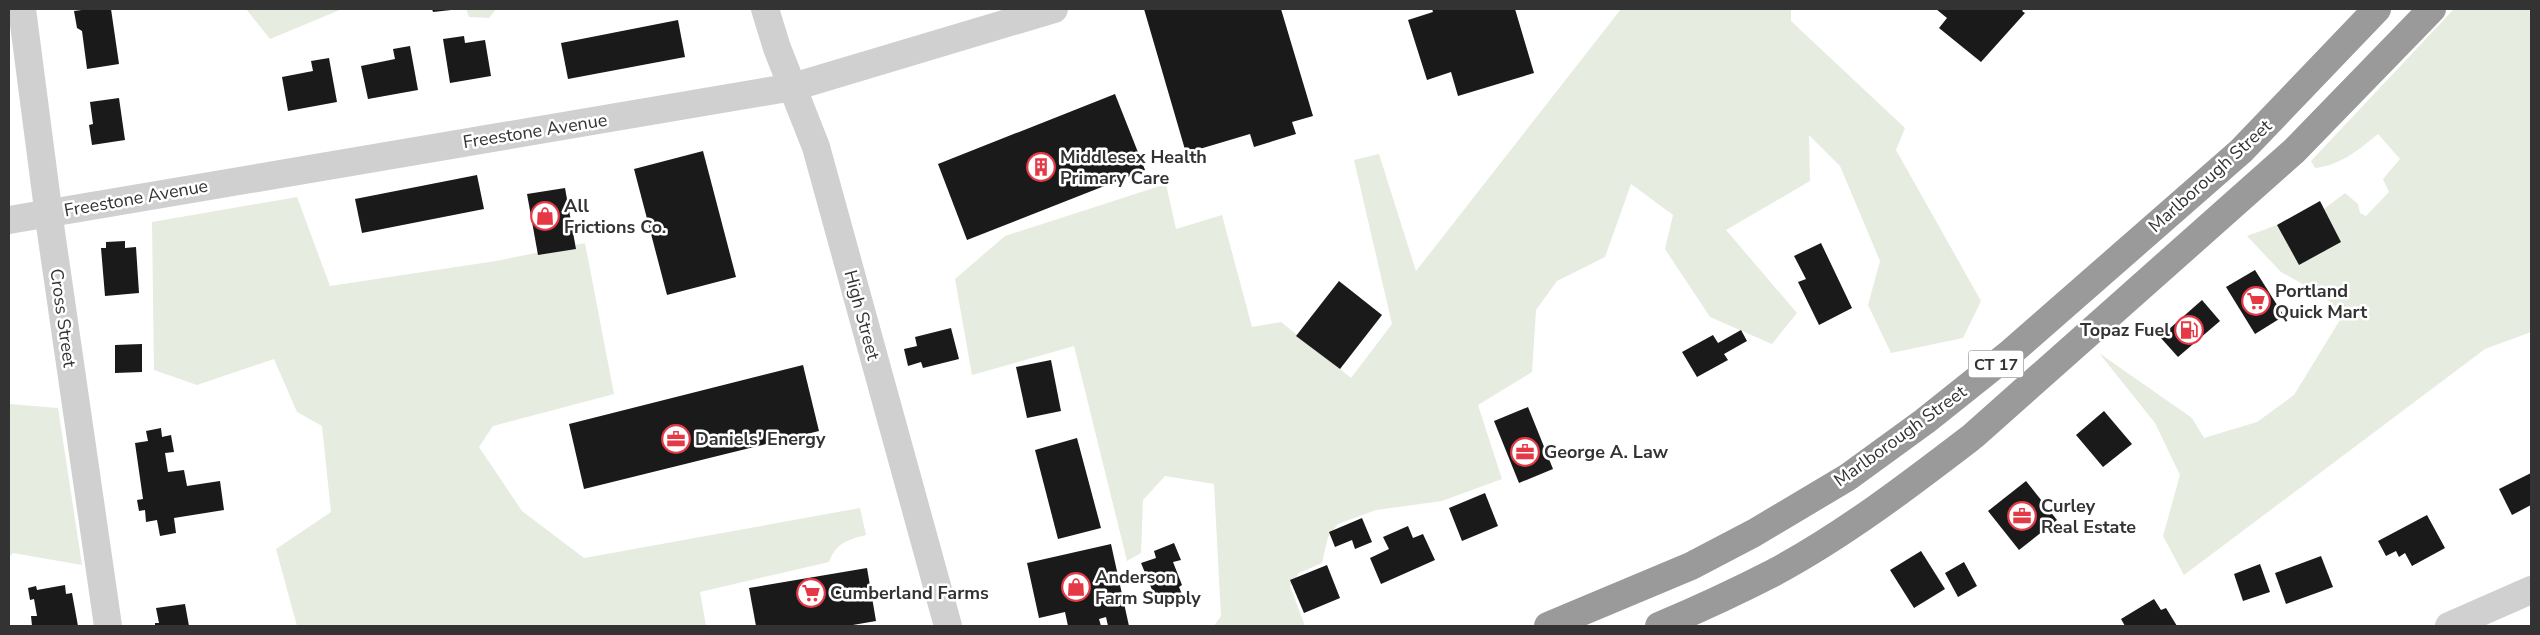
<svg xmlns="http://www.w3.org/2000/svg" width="2540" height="635" font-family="'Nunito Sans',sans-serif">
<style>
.green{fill:#e6ecdf}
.building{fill:#1a1a1a}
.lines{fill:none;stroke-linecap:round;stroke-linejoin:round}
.minor{stroke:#d0d0d0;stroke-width:28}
.highway{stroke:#9a9a9a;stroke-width:28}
.labels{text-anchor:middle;stroke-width:5;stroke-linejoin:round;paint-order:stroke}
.shield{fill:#fff;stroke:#707070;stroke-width:1}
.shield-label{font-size:16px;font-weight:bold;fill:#333}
.street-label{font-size:18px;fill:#333;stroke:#fff}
.poi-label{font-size:18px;font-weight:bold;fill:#333;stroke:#fff;text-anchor:start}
</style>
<rect width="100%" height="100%" fill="#fff"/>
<!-- green -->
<g class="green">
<path d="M246,9H342L270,39Z"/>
<path d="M466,9H496L489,18L469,17Z"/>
<path d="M1621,9H1791V21L1905,128L1896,150L1981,301L1963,338L1891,353L1868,305L1880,261L1840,166L1809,135L1810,181L1726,230L1797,313L1772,344L1710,317L1665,249L1673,215L1631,184L1605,257L1557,281L1536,310L1532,372L1478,405L1502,479L1442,501L1376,510L1338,524L1328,537L1322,563L1299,573L1290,586L1305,626H1214L1221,616L1214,484L1165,476L1143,500L1141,553L1127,561L1074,346L972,375L955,279L1005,236L1166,184L1176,229L1222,215L1252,327L1281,322L1351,378L1392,324L1354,160L1379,154L1416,271Z"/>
<path d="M2454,9H2531V332L2485,349L2184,575L2163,536L2180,475L2155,423L2099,353L2192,418L2204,438L2257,422L2294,395L2343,315L2324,296L2281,272L2247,236L2277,225L2299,265L2341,242L2324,209L2345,193L2358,204L2360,213L2366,216L2389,192L2383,179L2400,159L2378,134C2360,149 2339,166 2315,168L2311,161Z"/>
<path d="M297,197L330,286L496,261L585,243L614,394L493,426L479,447L522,511L584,558L860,508L866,535C847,540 836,543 829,562L700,592L706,626H297L276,549L331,512L322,426L297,412L274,359L197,385L154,370L152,222Z"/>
<path d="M9,404L58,408L82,565L13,553L9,557Z"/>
</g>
<!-- building -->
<g class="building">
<path d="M89,9H111L119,64L87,69L82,31L77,28L74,11Z"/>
<path d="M432,9H451V10L433,12Z"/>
<path d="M1144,9H1281L1313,116L1292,122L1296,134L1254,147L1250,134L1186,153Z"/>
<path d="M1432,9H1515L1534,73L1458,96L1451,72L1427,80L1408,20L1433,12Z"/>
<path d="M1936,9H2024L2022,11L2025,13L1981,62L1939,28L1947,18Z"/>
<path d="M678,20L685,57L568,79L561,43Z"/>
<path d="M464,36L465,43L485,40L491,76L450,83L443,39Z"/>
<path d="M410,46L418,90L368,99L361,66L395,59L393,49Z"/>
<path d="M329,58L337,102L288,111L282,77L313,71L311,61Z"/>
<path d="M1115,94L1145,170L967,240L938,164Z"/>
<path d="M119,98L125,140L92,145L89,125L93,124L90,102Z"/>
<path d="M703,151L736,277L667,295L634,169Z"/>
<path d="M477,175L484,209L362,233L355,199Z"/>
<path d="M565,188L576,249L538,255L527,194Z"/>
<path d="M2320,201L2341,242L2299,265L2277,225Z"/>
<path d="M125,241V248L136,247L139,293L105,296L101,248H106V242Z"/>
<path d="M1821,243L1852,308L1819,325L1798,282L1806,279L1794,256Z"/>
<path d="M2255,270L2284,316L2255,334L2226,287Z"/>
<path d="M1339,281L1382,315L1340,369L1296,336Z"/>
<path d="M2202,300L2220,321L2178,357L2160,337Z"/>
<path d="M951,328L959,359L923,368L921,362L908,366L904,349L917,346L915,337Z"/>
<path d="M1741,330L1747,341L1724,354L1728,360L1697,377L1682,352L1713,335L1718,343Z"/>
<path d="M142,344V372L115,373V345Z"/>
<path d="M1051,360L1061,411L1027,418L1016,367Z"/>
<path d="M803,365L819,431L584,489L569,424Z"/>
<path d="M1528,407L1553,469L1519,483L1494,421Z"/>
<path d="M2104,411L2132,444L2103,467L2076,435Z"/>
<path d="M161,428L162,437L171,435L174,452L165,453L168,472L184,470L187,486L220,481L224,510L174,518L176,533L160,536L157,520L146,522L145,510L139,511L137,500L143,499L135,443L148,441L146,431Z"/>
<path d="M1077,438L1101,528L1058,539L1035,450Z"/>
<path d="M2531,473V505L2512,515L2499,489Z"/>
<path d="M2026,481L2057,520L2019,550L1988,511Z"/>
<path d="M1485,493L1498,526L1462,541L1449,508Z"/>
<path d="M2427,515L2445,548L2412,566L2405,553L2399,557L2396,551L2386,556L2378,541Z"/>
<path d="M1362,518L1372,542L1355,549L1352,540L1335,547L1329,532Z"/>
<path d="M1408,526L1413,538L1423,534L1435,560L1381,584L1370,558L1389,549L1383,537Z"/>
<path d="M1174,543L1181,560L1173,562L1182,585L1179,587L1182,594L1157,602L1141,563L1156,558L1154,551Z"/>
<path d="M1111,544L1129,626H1108L1106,617L1099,619L1101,626H1068L1065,612L1039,618L1027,563Z"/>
<path d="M1921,551L1945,589L1914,608L1890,570Z"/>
<path d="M2321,556L2333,587L2286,604L2275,573Z"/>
<path d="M1964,562L1977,586L1958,597L1945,573Z"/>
<path d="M2260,564L2270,592L2243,601L2234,574Z"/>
<path d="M1327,565L1340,598L1304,613L1290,580Z"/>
<path d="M867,568L876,621L847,626H756L749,588Z"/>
<path d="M65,585L66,594L72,593L78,626H32L31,616H37L34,599L30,600L28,588L36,586L37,590Z"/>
<path d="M2154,599L2161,610L2166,608L2177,626H2125L2121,619Z"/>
<path d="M185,604L189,626H155V623H159L156,608Z"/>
</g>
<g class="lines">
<!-- minor -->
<g class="minor">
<path d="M22,9L51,232L108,626"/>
<path d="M765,9L777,48L816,147L948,626"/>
<path d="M9,220L793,87L1054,9"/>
<path d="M2449,626L2531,590"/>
</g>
<!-- highway -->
<g class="highway">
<path d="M1548,626L1691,566L1754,533L1848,477L1925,421L2009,354L2241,151L2377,9"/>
<path d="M1659,626C1697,610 1736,592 1773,573C1844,535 1909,485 1973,436L2294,151L2432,9"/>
</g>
</g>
<!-- icons -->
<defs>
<symbol id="building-ring" viewBox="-11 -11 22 22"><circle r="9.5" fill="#fff" stroke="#e63946" stroke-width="1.5"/><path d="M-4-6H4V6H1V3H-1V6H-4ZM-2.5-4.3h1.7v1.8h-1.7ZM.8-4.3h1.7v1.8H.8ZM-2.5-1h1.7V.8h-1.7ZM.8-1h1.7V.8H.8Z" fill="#e63946"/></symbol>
<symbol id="shop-ring" viewBox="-11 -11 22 22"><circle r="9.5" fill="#fff" stroke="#e63946" stroke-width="1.5"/><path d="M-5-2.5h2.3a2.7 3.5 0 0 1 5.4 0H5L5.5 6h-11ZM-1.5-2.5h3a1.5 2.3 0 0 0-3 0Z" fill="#e63946"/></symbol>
<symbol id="supermarket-ring" viewBox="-11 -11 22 22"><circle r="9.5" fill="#fff" stroke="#e63946" stroke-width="1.5"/><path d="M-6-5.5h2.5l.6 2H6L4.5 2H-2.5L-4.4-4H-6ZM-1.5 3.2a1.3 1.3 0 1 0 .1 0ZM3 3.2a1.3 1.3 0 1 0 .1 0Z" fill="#e63946"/></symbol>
<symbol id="fuel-ring" viewBox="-11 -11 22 22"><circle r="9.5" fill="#fff" stroke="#e63946" stroke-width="1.5"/><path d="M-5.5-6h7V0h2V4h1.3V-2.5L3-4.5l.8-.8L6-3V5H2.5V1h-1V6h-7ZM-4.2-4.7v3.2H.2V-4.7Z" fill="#e63946"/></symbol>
<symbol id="office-ring" viewBox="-11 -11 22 22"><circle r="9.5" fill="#fff" stroke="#e63946" stroke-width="1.5"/><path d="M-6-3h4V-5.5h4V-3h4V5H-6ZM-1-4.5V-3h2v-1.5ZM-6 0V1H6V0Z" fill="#e63946"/></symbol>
</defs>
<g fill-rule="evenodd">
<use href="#building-ring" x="1025" y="151" width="32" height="32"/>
<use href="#shop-ring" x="529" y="200" width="32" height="32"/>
<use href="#supermarket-ring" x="2240" y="285" width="32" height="32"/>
<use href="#fuel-ring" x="2173" y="314" width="32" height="32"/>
<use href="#office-ring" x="660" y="423" width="32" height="32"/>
<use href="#office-ring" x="1509" y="436" width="32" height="32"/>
<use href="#office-ring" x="2006" y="500" width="32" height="32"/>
<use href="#shop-ring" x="1060" y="571" width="32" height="32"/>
<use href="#supermarket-ring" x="795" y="577" width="32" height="32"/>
</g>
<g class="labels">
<!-- shield labels -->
<rect class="shield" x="1968.5" y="350.5" width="55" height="27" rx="4"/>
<g class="shield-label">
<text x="1996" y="370">CT 17</text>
</g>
<!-- street labels -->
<g class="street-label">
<text transform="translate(535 131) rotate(-9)" y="6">Freestone Avenue</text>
<text transform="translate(2210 176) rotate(-42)" y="6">Marlborough Street</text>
<text transform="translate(136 198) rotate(-10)" y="6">Freestone Avenue</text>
<text transform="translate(862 315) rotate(75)" y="6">High Street</text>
<text transform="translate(63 318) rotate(82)" y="6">Cross Street</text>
<text transform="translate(1900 436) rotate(-36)" y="6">Marlborough Street</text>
</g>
<!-- poi labels -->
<g class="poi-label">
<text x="1060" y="163">Middlesex Health<tspan x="1060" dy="21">Primary Care</tspan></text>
<text x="564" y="212">All<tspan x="564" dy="21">Frictions Co.</tspan></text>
<text x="2275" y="297">Portland<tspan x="2275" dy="21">Quick Mart</tspan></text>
<text x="2170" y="336" text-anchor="end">Topaz Fuel</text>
<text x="695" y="445">Daniels' Energy</text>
<text x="1544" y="458">George A. Law</text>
<text x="2041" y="512">Curley<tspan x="2041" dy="21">Real Estate</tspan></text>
<text x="1095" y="583">Anderson<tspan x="1095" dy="21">Farm Supply</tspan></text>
<text x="830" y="599">Cumberland Farms</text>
</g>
</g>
<!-- border -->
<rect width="2540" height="635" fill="none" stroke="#333333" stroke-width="20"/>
</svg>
